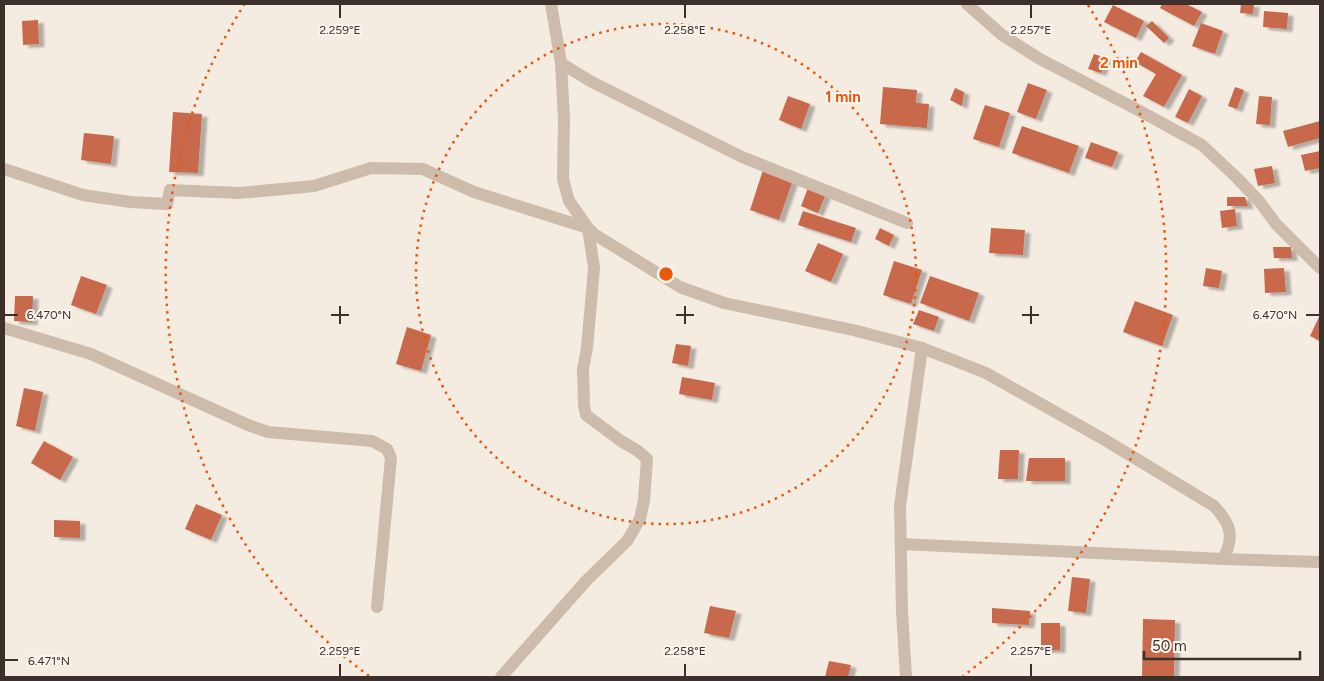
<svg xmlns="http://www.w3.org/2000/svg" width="1324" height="681" font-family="Figtree,sans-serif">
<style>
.building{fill:#c8694b;filter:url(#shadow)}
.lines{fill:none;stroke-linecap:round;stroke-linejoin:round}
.minor{stroke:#cdbbac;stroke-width:12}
.ticks{fill:none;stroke:#3b302b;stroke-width:2}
.ring{fill:none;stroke:#e8590c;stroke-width:2.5;stroke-dasharray:2.5 5}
.ticks-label{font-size:12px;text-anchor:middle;fill:#3b302b;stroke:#fbf5ee;stroke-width:4;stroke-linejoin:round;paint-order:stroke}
.centre{fill:#e8590c;stroke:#fbf5ee;stroke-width:2.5}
.ring-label{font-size:15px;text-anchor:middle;font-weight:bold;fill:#e8590c;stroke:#fbf5ee;stroke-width:4;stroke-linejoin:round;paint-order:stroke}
</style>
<defs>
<filter id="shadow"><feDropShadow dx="5.5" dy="3" stdDeviation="1" flood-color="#0004"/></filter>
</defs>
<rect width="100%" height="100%" fill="#f4ebe1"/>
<!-- building -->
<g class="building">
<path d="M1162,4H1186L1202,12L1194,26L1160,8Z"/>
<path d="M1241,4H1254L1253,14L1240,13Z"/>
<path d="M1113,5L1144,21L1136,38L1104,22Z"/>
<path d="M1264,11L1288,13L1287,29L1263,27Z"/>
<path d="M38,20L39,44L23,45L22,21Z"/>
<path d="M1152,21L1169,38L1164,43L1146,26Z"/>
<path d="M1201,23L1223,31L1215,54L1192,46Z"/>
<path d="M1141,52L1182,75L1164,107L1143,96L1156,74L1135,62Z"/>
<path d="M1094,54L1106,58L1101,73L1088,69Z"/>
<path d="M1028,83L1047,90L1036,119L1017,112Z"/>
<path d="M883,87L917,90L916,103L929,104L927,128L880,124Z"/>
<path d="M1235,87L1244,90L1237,109L1228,106Z"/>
<path d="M955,88L964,92L962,106L950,100Z"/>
<path d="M1189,89L1202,96L1188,123L1175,117Z"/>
<path d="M788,96L810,104L801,129L779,120Z"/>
<path d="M1259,96L1272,97L1270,125L1256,124Z"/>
<path d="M985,105L1010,113L999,147L973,139Z"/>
<path d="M173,112L202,114L198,173L169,172Z"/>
<path d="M1320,121V138L1288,147L1283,131Z"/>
<path d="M1022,126L1079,146L1069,173L1012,153Z"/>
<path d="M84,133L114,136L111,164L81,160Z"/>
<path d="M1091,142L1118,152L1112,167L1085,158Z"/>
<path d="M1320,151V168L1305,171L1301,155Z"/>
<path d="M1272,166L1275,183L1258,186L1254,169Z"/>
<path d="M763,170L793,180L779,220L750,210Z"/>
<path d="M808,188L826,194L818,213L801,206Z"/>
<path d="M1227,197H1245L1248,206H1227Z"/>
<path d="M1235,209L1237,226L1222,228L1220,211Z"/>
<path d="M803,211L856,228L851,242L798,225Z"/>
<path d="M880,228L894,235L889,246L875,239Z"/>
<path d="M991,228L1025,230L1023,255L989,253Z"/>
<path d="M818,243L843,254L831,282L805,271Z"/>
<path d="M1273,247H1291L1292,258H1274Z"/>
<path d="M894,261L922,270L911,304L883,295Z"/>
<path d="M1206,268L1222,271L1219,288L1203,286Z"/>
<path d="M1284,268L1286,292L1265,293L1264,269Z"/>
<path d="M81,276L107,285L96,314L71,305Z"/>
<path d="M930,276L979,293L969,321L920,303Z"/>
<path d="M15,296H33L32,322L14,321Z"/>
<path d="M1135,301L1173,315L1162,346L1123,332Z"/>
<path d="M919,310L939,317L934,331L913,324Z"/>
<path d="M1320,315V341L1310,336Z"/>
<path d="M407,327L431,335L421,371L396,364Z"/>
<path d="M676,344L691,346L688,366L672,363Z"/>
<path d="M682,377L715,383L712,400L679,394Z"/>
<path d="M24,388L43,392L35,431L16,426Z"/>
<path d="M44,441L73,457L60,480L31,463Z"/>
<path d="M1000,450H1019L1018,479H998Z"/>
<path d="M1029,458H1065V481H1026Z"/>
<path d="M196,504L222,515L211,540L185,529Z"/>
<path d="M54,520L80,521V538L54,537Z"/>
<path d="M1072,577L1090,579L1086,613L1068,611Z"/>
<path d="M710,606L736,611L729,638L704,633Z"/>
<path d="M992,608L1030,611L1029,625L992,623Z"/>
<path d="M1143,619L1175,620L1174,677H1142Z"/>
<rect x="1041" y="623" width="19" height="27"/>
<path d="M829,661L851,665L848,677H825Z"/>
</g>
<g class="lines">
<!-- minor -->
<g class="minor">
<path d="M551,4L561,63L564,119L563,179L569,201L588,228L594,234L680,287L724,303L853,330L922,348L986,373L1105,440L1214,506C1231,524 1235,537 1223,559L901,544"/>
<path d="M967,4L1002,35L1040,59L1140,111L1202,145L1237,178L1259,201L1276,224L1320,268"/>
<path d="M561,63L590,81L742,157L907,223"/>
<path d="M4,169L83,195L130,202L167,204L170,190L239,193L314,186L371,168L423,169L474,192L588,228"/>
<path d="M4,328L91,354L248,425L268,432L372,441L387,449L391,458L377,607"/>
<path d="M1223,559L1320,562"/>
<path d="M501,677L586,581L627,541L640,519L644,500L647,459L638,451L621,441L586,415L584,406L583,369L587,348L594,268L588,228"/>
<path d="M906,677L902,612L900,506L922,348"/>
</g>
</g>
<!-- ticks -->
<path class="ticks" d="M340,5V18M685,5V18M1031,5V18M340,306V324M685,306V324M1031,306V324M5,315H18M331,315H349M676,315H694M1022,315H1039M1306,315H1319M5,660H18M340,664V676M685,664V676M1031,664V676"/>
<!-- distance rings -->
<g class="ring">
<circle cx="666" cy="274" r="250"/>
<path d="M369 676A500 500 0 0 1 244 5M1088 5A500 500 0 0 1 963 676"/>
</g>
<g class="ticks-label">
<text x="340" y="34">2.259°E</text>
<text x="685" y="34">2.258°E</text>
<text x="1031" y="34">2.257°E</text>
<text x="1275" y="319">6.470°N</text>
<text x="49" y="319">6.470°N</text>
<text x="340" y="655">2.259°E</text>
<text x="685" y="655">2.258°E</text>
<text x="1031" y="655">2.257°E</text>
<text x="49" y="665">6.471°N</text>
</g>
<circle cx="666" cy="274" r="8" class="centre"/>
<g class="ring-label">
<text x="1119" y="68">2 min</text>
<text x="843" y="102">1 min</text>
</g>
<!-- border -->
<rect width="1324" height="681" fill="none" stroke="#3b302b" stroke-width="10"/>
<!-- scale -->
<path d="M1144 651v8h156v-8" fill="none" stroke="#3b302b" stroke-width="2.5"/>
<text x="1152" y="651" font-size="15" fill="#3b302b" stroke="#fbf5ee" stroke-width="4" paint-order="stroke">50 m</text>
</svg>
